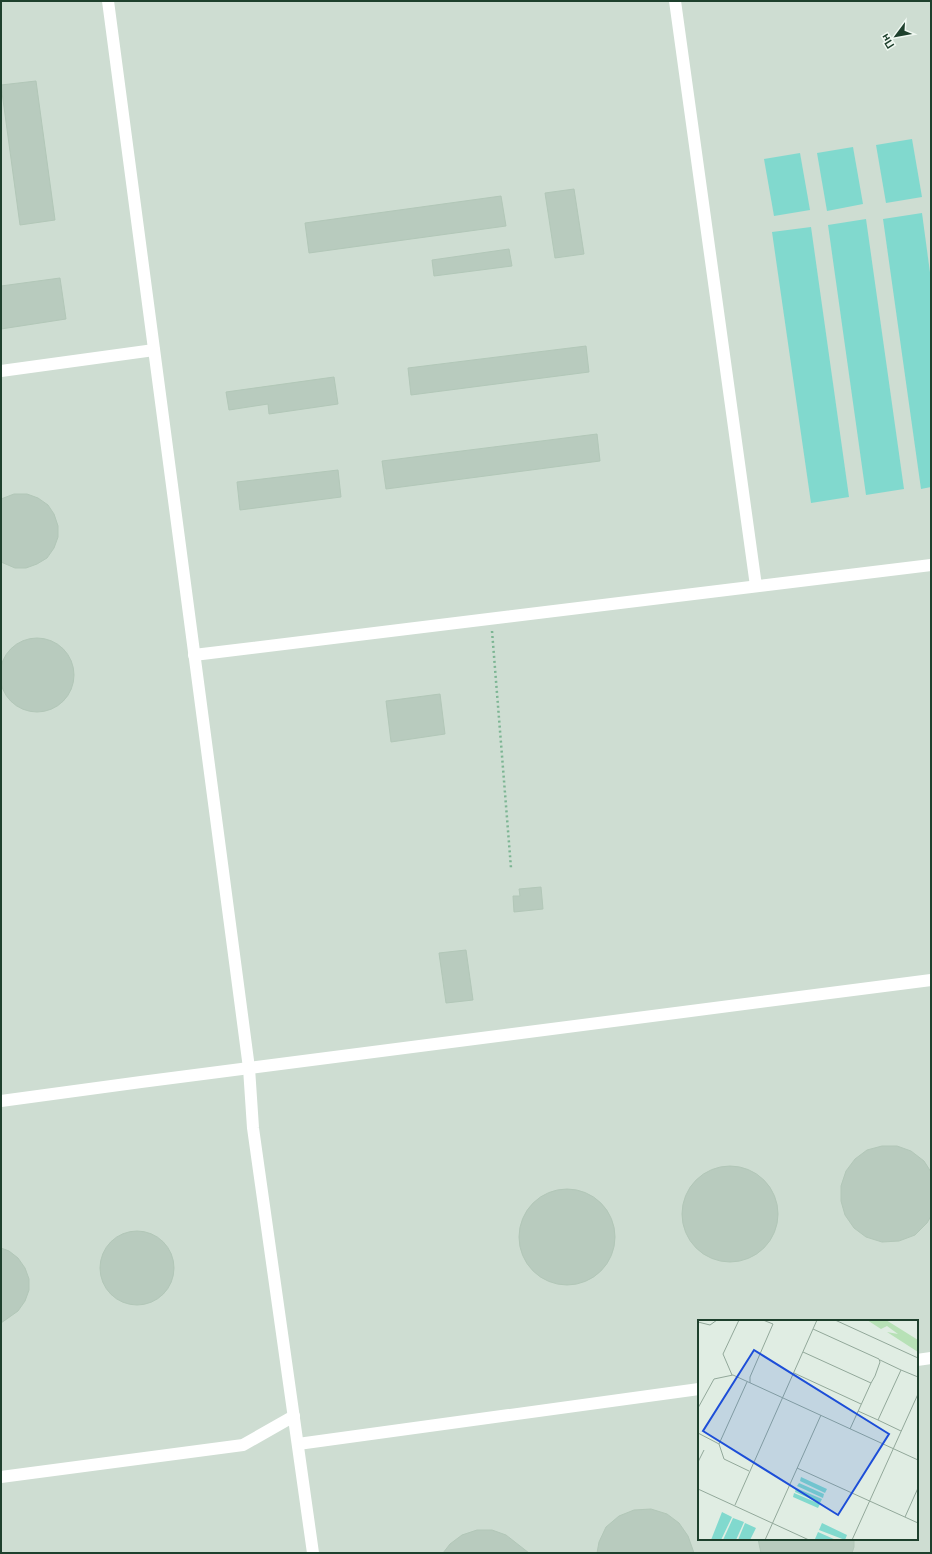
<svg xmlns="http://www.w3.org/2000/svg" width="932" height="1554" font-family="Raleway,sans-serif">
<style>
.built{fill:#ceddd2;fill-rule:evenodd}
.water{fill:#81d9ce}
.building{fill:#b8cbbe;stroke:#b2c7b8}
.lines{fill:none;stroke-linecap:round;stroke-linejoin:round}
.path{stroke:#7cb593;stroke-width:2.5;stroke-dasharray:2 3;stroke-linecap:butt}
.minor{stroke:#fff;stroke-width:12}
.inset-road{fill:none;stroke:#92a89a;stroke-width:1}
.view{fill:#1d4ed8;fill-opacity:0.15;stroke:#1d4ed8;stroke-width:2}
.inset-edge{fill:none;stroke:#1e402d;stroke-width:2}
</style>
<rect width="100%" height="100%" fill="#e0ede3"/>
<!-- built -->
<path class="built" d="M1,1H931V1553H1ZM699,1321H917V1539H699Z"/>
<!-- water -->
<g class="water">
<path d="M912,139L922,197L886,203L876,145Z"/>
<path d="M853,147L863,204L827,211L817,153Z"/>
<path d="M800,153L810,210L774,216L764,159Z"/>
<path d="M922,213L931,280V487L921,489L883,219Z"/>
<path d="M866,219L904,489L866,495L828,225Z"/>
<path d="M811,227L849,497L811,503L772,232Z"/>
</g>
<!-- building -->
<g class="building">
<path d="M36,81L55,220L20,225L1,85Z"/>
<path d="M574,189L584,254L555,258L545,193Z"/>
<path d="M501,196L506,226L309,253L305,223Z"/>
<path d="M509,249L512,266L434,276L432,260Z"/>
<path d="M60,278L66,319L1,329V286Z"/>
<path d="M586,346L589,372L411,395L408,368Z"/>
<path d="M334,377L338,404L269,414L268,404L229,410L226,392Z"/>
<path d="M597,434L600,461L386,489L382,461Z"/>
<path d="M338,470L341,497L240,510L237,482Z"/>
<path d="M14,494H27L38,498L48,505L54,514L58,526V537L54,548L47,558L37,564L26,568H15L1,562V499Z"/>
<circle cx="37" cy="675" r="37"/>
<path d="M440,694L445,734L391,742L386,701Z"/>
<path d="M541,887L543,909L514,912L513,896H520L519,889Z"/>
<path d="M466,950L473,1000L446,1003L439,953Z"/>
<path d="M882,1146H897L911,1151L924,1161L931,1172V1216L927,1223L915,1235L899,1241L882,1242L866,1237L854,1228L845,1215L841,1201V1186L846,1171L855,1159L867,1150Z"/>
<circle cx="730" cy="1214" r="48"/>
<circle cx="567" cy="1237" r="48"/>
<circle cx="137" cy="1268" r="37"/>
<path d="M1,1248L9,1251L18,1258L25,1268L29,1279V1290L25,1301L18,1311L1,1323Z"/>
<path d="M651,1509L667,1514L679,1523L688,1536L694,1553H597L599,1542L606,1527L619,1516L634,1510Z"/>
<path d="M477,1530H492L506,1535L529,1553H443L450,1544L462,1535Z"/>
<path d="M758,1539H854V1547L852,1553H761Z"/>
</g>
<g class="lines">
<!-- path -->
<path class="path" d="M492,631L511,868"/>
<!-- minor -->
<g class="minor">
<path d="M108,1L249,1068L253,1128L313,1553"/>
<path d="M675,1L756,586"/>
<path d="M1,371L154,350"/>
<path d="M194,655L931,565"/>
<path d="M1,1101L141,1082L931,980"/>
<path d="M917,1360L931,1358"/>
<path d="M298,1444L699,1389"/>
<path d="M1,1477L243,1445L294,1416"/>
</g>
</g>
<!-- overview -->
<g transform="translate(698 1320)">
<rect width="220" height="220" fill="#e0ede3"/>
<path d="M169,0H188L220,20V32L189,12L200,14L189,6L183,9Z" fill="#b7e1b6"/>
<path d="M103,157L129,169L127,173L102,161ZM101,163L126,174L125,178L99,166ZM98,168L124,179L122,183L97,172ZM96,173L122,184L120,188L95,177ZM24,192L34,197L23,220H13ZM35,198L46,202L38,220H25ZM47,203L58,208L52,220H40ZM124,203L149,215L147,220L121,210ZM120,212L138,220H119L117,219Z" fill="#81d9ce"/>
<path class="inset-road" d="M137,0L220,38M0,2L12,5L19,0M105,32L173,63L177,56L182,42L181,39L115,9M203,50L220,57M96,53L163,84M34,55L25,34L41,0M52,63V57L75,4L65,0M0,88L16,59L35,55L220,140M160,91L180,100L203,50L182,40M180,100L203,111M152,109L173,63M0,113L21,124L26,139L51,151M21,124L49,62M0,142L6,130M99,148L220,203M0,169L111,220M37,185L119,0M207,197L220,168M67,220L123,95M154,220L220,74"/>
<path class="view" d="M56,30L191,114L140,195L5,111Z"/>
<rect width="220" height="220" class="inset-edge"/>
</g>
<!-- border -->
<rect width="932" height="1554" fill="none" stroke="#1e402d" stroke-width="4"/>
<!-- north arrow -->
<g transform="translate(896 36) rotate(238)" stroke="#f1f9f3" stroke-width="3" paint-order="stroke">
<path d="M0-3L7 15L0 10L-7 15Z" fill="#1e402d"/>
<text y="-6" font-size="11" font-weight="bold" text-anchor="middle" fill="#1e402d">Пн</text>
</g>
</svg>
